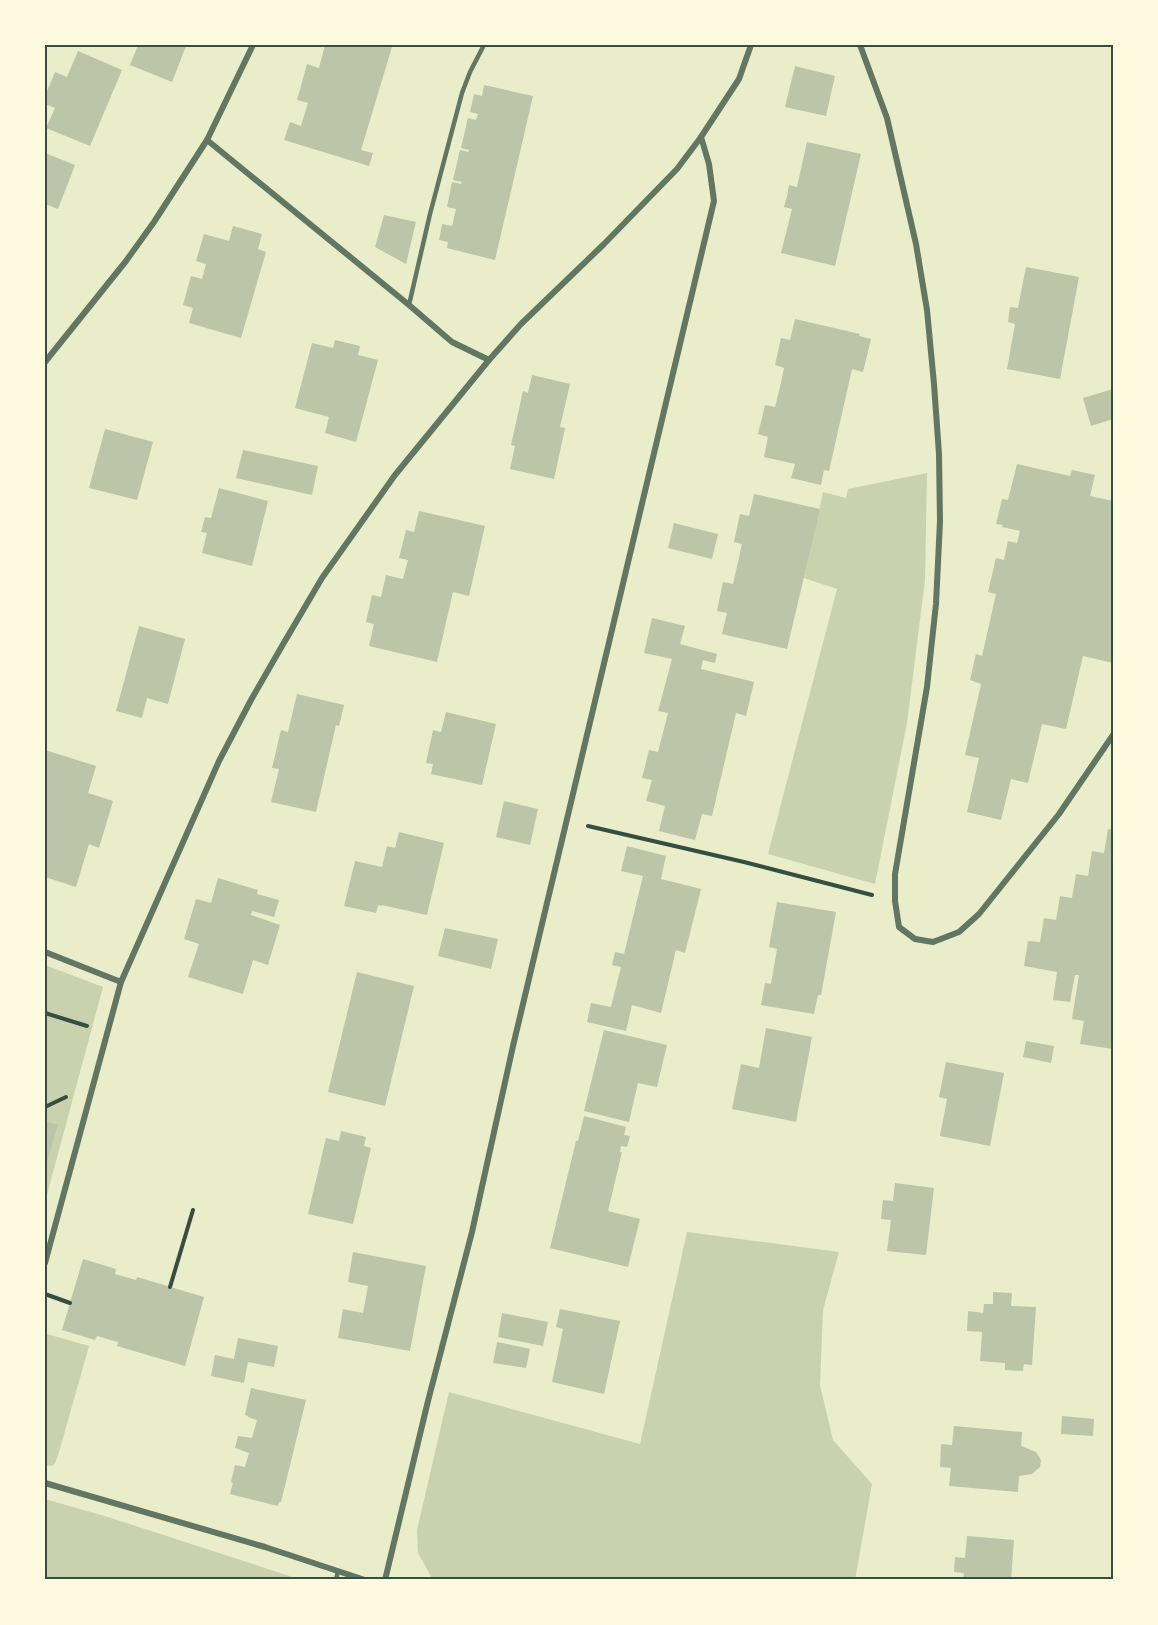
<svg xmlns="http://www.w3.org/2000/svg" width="1158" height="1625" font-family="Spectral,serif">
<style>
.green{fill:#cad2ad}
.building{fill:#bcc5a7}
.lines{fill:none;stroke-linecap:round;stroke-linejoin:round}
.path{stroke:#344e41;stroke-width:4}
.service{stroke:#617663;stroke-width:4.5}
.minor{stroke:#617663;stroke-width:6}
.neatline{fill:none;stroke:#344e41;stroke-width:2}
</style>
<rect width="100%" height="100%" fill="#e9edc9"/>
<!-- green -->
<g class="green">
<path d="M927,473L925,580L907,723L875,884L768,854L837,589L804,578L823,492L846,498L848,489Z"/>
<path d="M45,965L103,987L45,1202Z"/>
<path d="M687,1232L839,1252L823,1310L820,1385L833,1440L872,1484L855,1580H433L418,1553L417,1530L449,1392L640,1444Z"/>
<path d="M47,1334L89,1346L59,1452L55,1463L52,1466L45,1465V1342Z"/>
<path d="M45,1499L108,1517L302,1580H45Z"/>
</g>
<!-- building -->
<g class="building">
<path d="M138,45L186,46L172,82L130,65Z"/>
<path d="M325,45H384L392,47L361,150L373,153L369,166L284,140L290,122L301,126L308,103L297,100L307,64L319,68Z"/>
<path d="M78,51L122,70L90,146L46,128L55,108L45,104V96L55,72L67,77Z"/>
<path d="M795,66L835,76L826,116L785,107Z"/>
<path d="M484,85L533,96L495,260L447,248L448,242L439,240L442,224L452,226L456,209L447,207L452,182L461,184L462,182L453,180L460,150L469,152V150L461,148L468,118L476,120L478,114L470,112L474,94L482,96Z"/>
<path d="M807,142L861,154L835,266L781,253L792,209L784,207L787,196L789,185L797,187Z"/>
<path d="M45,153L75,165L58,209L45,204Z"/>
<path d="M384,215L416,222L406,264L375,247Z"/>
<path d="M233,226L262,234L258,249L266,252L241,338L189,323L193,308L183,305L191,276L202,279L206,264L196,261L204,234L229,241Z"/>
<path d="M1026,267L1079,277L1060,379L1007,369L1015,324L1008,322L1010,307L1018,308Z"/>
<path d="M795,319L860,334L859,336L871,339L863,372L852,369L829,471L824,470L821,485L791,478L795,464L764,457L768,437L758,434L765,405L775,407L780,387L784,368L775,365L781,338L790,340Z"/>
<path d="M335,340L360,346L358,355L378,360L356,442L325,433L329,417L295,408L312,343L333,348Z"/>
<path d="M532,375L570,384L560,427L565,428L554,479L510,469L515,446L511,445L523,391L528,393Z"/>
<path d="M1113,389V419L1091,426L1083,398Z"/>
<path d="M105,429L153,442L137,500L89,488Z"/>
<path d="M243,450L318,466L312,495L236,478Z"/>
<path d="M1017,464L1070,476L1072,470L1095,475L1090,496L1113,501V663L1083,656L1066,729L1042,724L1028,783L1011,779L1001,820L967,812L979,758L965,755L981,684L970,680L976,654L982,656L996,594L988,592L996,558L1004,560L1008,541L1017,543L1020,531L1002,527L1003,525L996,524L1002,499L1008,500Z"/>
<path d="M219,488L268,501L252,566L202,553L207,533L201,532L205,517L211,518Z"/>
<path d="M754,494L820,509L787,649L722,634L727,613L717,611L723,582L733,584L742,544L734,542L740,514L749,516Z"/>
<path d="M419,511L485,526L469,596L453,592L437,662L369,646L374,624L366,622L372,595L381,597L386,575L403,579L408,560L399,558L406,530L414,532Z"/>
<path d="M674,523L718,534L712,559L668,548Z"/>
<path d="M652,618L685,626L680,644L717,654L715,663L703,660L701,669L754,682L746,716L736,713L712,816L702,814L695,840L659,831L665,806L646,801L652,780L642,778L649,750L658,752L668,713L658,711L672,659L644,653Z"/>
<path d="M139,626L185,639L168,704L147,698L142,718L116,711Z"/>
<path d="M297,694L344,705L339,726L336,725L316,812L271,802L279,769L272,768L281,730L288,732Z"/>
<path d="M446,712L496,724L482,785L431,774L433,764L426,763L433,730L441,732Z"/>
<path d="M45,750L96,766L88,793L113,801L99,848L89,844L76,887L45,877V792L47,785L45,784Z"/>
<path d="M504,801L538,809L530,845L496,837Z"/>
<path d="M1108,829L1113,830V1049L1080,1044L1084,1021L1072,1019L1079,975H1075L1070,1002L1053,1000L1057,972L1024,966L1028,941L1040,942L1044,918L1056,920L1060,896L1072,898L1076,874L1088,876L1092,851L1104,853Z"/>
<path d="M399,832L444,843L427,915L382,905V906L378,905L376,913L344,906L355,861L382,867L387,846L395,848Z"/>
<path d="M627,846L666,856L661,879L701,889L685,953L676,950L661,1013L632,1005L626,1031L587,1022L591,1003L611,1007L621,967L612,965L615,952L624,954L643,876L621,871Z"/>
<path d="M218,878L258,890L257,894L279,900L274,917L252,911L251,915L242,912L280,925L268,965L253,960L243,994L188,977L199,944L184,939L196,899L211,903Z"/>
<path d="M777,902L836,912L821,995H818L814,1014L761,1005L765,983L771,984L777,949L769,947Z"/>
<path d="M445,928L498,939L491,969L438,956Z"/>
<path d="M357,972L414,986L385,1106L328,1092Z"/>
<path d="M766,1028L812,1037L796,1122L732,1109L741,1064L759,1068Z"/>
<path d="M604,1030L667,1045L657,1087L638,1083L629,1122L584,1111Z"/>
<path d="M1026,1041L1054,1046L1051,1063L1023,1057Z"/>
<path d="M946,1062L1004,1073L990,1146L940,1136L947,1099L939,1097Z"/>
<path d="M584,1116L626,1127L624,1135L630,1136L627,1147L621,1146L620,1152H622L608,1211L640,1219L628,1267L550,1248L576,1141H578Z"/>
<path d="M45,1121L58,1125L46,1165H45Z"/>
<path d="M341,1131L366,1137L364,1146L371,1148L353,1224L308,1214L326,1138L339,1141Z"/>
<path d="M895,1183L934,1188L926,1255L887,1251L891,1220L881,1219L883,1200L893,1201Z"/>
<path d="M353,1252L426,1266L410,1351L338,1338L343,1309L363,1313L368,1286L348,1282Z"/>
<path d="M83,1259L116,1269L115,1274L136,1280L137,1277L204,1297L185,1366L117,1346L118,1342L97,1336L95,1340L62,1330Z"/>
<path d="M993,1292L1012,1293L1011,1306L1036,1307L1032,1365L1024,1364L1023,1371L1005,1370V1363L980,1361L982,1332L967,1331L968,1311L983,1313L984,1304H993Z"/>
<path d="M560,1309L620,1321L604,1394L552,1382L563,1329L556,1327Z"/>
<path d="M502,1313L548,1322L543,1346L498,1337Z"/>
<path d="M238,1338L278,1346L274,1367L248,1362L244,1383L211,1376L215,1355L234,1359Z"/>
<path d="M497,1342L530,1349L526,1368L493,1363Z"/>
<path d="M251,1388L306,1400L281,1502H279L278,1506L230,1494L233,1483L231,1482L235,1465L245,1467L249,1453L235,1448L238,1436L252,1438L257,1420L248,1417V1416L245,1415Z"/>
<path d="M1062,1416L1094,1419L1093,1436L1061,1434Z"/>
<path d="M954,1426L1022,1432L1021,1446L1036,1452L1041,1460L1040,1467L1032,1474L1019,1476L1018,1492L949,1486L951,1468L940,1467L941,1444L952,1445Z"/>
<path d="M967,1536L1014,1540L1011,1580H963L964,1573L954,1572L955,1557L965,1558Z"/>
</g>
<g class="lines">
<!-- path -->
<g class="path">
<path d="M588,826L744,862L872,895"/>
<path d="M45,1013L87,1026"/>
<path d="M45,1107L66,1097"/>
<path d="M170,1287L193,1210"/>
<path d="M45,1294L70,1303"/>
</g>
<!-- service -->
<g class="service">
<path d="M409,305L430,214L462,93L470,72L484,45"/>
<path d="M336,1580L338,1571"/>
</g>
<!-- minor -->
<g class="minor">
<path d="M860,45L887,118L916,244L927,310L934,384L939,454L940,521L936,604L927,687L895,874V901L899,927L915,939L933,942L959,932L979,914L1059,814L1113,735"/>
<path d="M207,140L409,305L452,342L489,360"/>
<path d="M45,362L126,261L154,222L207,140L253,45"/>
<path d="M45,952L121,982"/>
<path d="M45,1263L121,982L219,761L251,700L282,646L322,578L395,475L489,360L521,324L604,244L677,169L701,137L739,79L751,45"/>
<path d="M45,1483L265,1547L365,1580"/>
<path d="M385,1580L428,1401L472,1232L513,1046L714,201L709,164L701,137"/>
</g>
</g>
<!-- border -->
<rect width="1158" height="1625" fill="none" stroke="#fefae0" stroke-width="93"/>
<rect x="46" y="46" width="1066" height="1532" class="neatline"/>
</svg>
